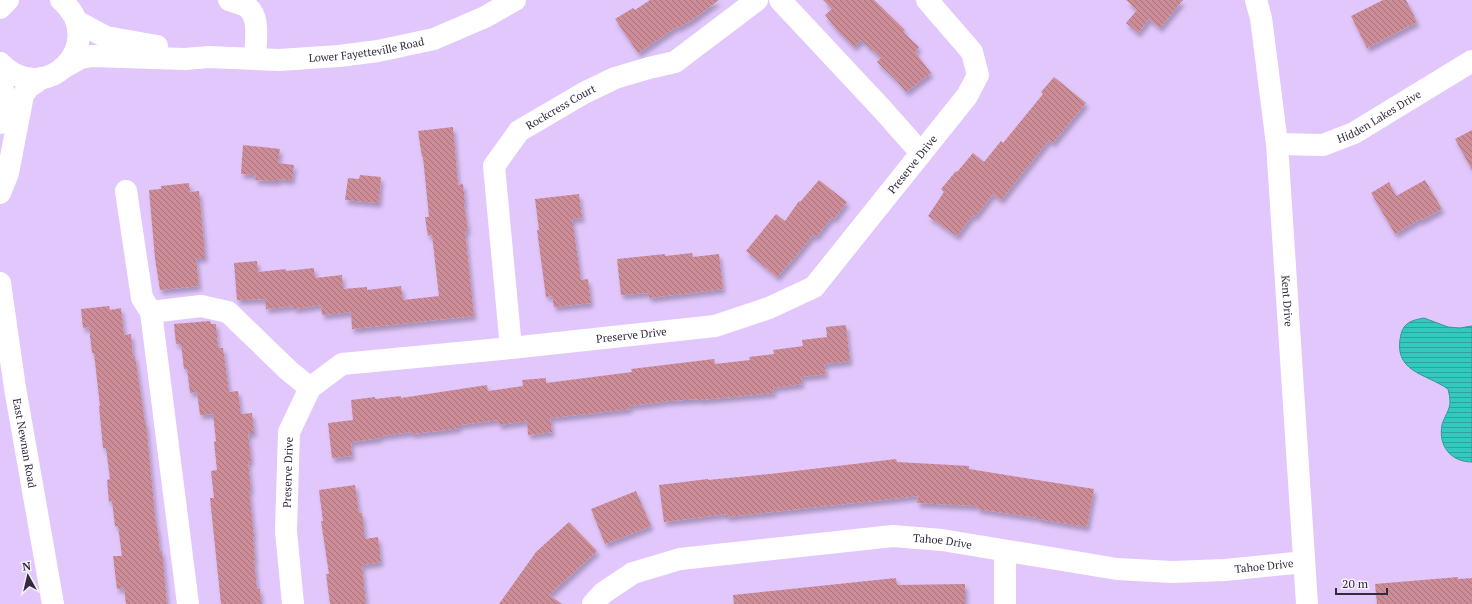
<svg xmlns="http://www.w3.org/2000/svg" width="1472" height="604" font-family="'PT Serif',serif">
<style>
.water{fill:url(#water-rules);stroke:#339998}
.building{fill:url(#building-back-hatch);filter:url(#shadow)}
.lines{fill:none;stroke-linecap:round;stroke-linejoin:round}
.minor{stroke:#fff;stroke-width:22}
.labels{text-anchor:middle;stroke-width:3;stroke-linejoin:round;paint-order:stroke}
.street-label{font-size:11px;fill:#34293d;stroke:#f7f2fd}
</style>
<defs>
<pattern id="water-rules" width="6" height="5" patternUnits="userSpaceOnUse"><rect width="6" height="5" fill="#33c9bf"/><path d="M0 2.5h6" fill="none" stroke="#2ca39c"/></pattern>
<pattern id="building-back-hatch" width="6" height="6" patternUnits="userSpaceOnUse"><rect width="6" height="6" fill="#cc8d98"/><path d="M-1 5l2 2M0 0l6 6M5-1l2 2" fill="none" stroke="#a6737d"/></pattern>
<filter id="shadow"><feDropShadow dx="2.5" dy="4.5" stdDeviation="2" flood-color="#0004"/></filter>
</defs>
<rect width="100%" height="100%" fill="#e2c7fc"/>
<!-- water -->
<path class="water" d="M1424,318L1448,327L1460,328L1472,326V462C1451,462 1438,446 1442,425C1444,417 1450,410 1450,402C1450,398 1449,393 1448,389C1425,373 1392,372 1401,334C1404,322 1413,320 1424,318Z"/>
<!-- building -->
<g class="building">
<path d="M650,0H719L692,20L678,28V26L638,53L615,19L633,8L635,10Z"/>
<path d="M823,0H874L905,30L903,32L919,47L915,52L931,73L906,92L896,80L877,62L881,58L861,40L854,47L836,29L825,15L832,9Z"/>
<path d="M1126,0H1183L1160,28L1149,19L1138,33L1126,23L1137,10Z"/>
<path d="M1383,0H1406L1417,22L1367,48L1351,16Z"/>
<path d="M1054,77L1086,103L1053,143L1049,140L1001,200L993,194L975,217L973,215L957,236L928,216L944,192L941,189L956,171L957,172L973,153L984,162L1001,141L1003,143L1043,94L1041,92Z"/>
<path d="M453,127L458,185L463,184L465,204H464L468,231H465L474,316L352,329L351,312L322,315L321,305L294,309V306L266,309L265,299L237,300L234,263L257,261L258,272L286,269V271L314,268L315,278L342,275L343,289L367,287V290L401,286L403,300L439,296L432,235L428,236L425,217H429L423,157H422L418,131Z"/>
<path d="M1472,130V170L1455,139Z"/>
<path d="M243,145L280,149L278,163L294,165L292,180L278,179V181L255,180L256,175L241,174Z"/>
<path d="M360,175L381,177L379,203L345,200L348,178L359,179Z"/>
<path d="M819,180L847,202L834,219L832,217L816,237L813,235L796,256L777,277L746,251L776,214L785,221L799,201L800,202Z"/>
<path d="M1425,180L1442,209L1420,221V219L1395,234L1371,193L1389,182L1396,196Z"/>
<path d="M189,183L190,192L199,191L204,244L205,258H196L199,286L160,290L155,258L149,190L161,189V186Z"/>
<path d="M579,194L582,218L572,219L581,280L588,279L591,303L554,307L552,296L546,297L537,230H539L535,199Z"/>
<path d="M692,253L693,257L719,254L723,289L649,298L648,293L621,295L617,259L665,254V256Z"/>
<path d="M109,306L110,310L121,308L124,335L131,334L133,357L135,356L145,423H146L156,526H157L160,552L162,551L167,604H126L124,588L117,589L113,556H122L118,526H115L112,501L109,502L107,480L110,479L106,448H103L99,406H100L94,353H92L89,327L83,328L81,309Z"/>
<path d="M210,321L211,324H216L218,348H223L229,392L238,391L241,414L252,413L254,433H248L251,461L248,462L251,490H249L254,537H253L255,560H254L257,589H260L261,604H221L210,498H214L211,471L217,470L214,442L216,441L213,414L200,415L197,392L190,393L187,369H184L181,344H176L174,324Z"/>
<path d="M846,325L850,361L824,364L826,374L801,377L802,384L773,388L774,393L699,400V399L668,401L629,406L630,409L550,418L552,432L528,435L527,421L499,425L498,420L459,425V428L438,431L411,434V432L380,436V438L351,442L352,456L332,458L328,423L353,420L351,400L375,397V399L401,396V398L487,385L488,391L523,386L522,380L546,378V383L632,372L631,369L714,359L715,364L750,360L749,357L774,354L773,350L803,346L802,340L827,337L826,327Z"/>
<path d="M896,459L897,462L969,466V469L1094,489L1087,527L1039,519V518L977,509L978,506L917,503L918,496L726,517V514L664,522L659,485L708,479V480L770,474Z"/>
<path d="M355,485L359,513H362L365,539L378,537L381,562L362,565L366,604H330L326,574H329L321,521H323L319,490Z"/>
<path d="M636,491L651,526L605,544L591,509Z"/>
<path d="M569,522L597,551L549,595L562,604H499L536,552Z"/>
<path d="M1458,577V579L1472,578V604H1377L1375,584Z"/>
<path d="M896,578L897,585L965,584V604H734L733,595Z"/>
</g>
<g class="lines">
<!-- minor -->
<g class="minor">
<path d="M229,0C234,2 239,3 244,5C262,14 255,42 255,59"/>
<path d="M780,0L882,109L921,153"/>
<path id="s1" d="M1256,0L1261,18L1277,144L1307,604"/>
<path d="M0,8L8,0"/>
<path d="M76,21L106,37L157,46"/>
<path d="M0,63C46,110 110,42 61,0"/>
<path id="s2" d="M63,68L81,58L92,56L185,59L209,57L279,60L339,56L378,51L434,39L485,17L515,0"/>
<path d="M0,123L3,92L0,63"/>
<path id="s3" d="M1277,144L1323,145L1354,133L1472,61"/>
<path d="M126,191L142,298L151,312L188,604"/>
<path d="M0,193L8,173L23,95L29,87L42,78"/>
<path id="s4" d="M0,283L15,388L53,604"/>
<path d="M151,312L201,306L228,312L288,370L310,388"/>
<path id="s5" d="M511,348L494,166L519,131L584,93L615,78L649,68L675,62L757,0"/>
<path id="s6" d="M293,604L286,531L289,432L310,388L342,364L511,348L715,326L769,308L814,287L967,96L978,75L972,52L927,0"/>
<path id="s7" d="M593,604L603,593L633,573L680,559L893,536L942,540L1117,569L1172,572L1225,570L1304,562"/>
<path d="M1005,604V551"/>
</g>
</g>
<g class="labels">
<!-- street labels -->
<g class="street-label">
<text dy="4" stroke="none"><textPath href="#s2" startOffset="307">Lower Fayetteville Road</textPath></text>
<text dy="4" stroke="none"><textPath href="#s5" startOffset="274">Rockcress Court</textPath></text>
<text dy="4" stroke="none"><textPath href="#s3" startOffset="109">Hidden Lakes Drive</textPath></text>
<text dy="4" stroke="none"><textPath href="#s6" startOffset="900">Preserve Drive</textPath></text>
<text dy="4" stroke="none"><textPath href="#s1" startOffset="303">Kent Drive</textPath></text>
<text dy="4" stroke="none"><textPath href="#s6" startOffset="552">Preserve Drive</textPath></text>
<text dy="4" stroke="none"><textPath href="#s4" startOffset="162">East Newnan Road</textPath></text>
<text dy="4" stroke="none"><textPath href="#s6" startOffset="132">Preserve Drive</textPath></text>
<text dy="4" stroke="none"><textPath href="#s7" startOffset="364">Tahoe Drive</textPath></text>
<text dy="4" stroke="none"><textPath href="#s7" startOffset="688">Tahoe Drive</textPath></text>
</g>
</g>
<!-- north arrow -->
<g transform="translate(28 576) rotate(352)" stroke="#f7f2fd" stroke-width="3" paint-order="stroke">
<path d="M0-3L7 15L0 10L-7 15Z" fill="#34293d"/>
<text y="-6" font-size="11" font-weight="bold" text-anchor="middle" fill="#34293d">N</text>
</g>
<!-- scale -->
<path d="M1336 588v6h51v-6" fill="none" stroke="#34293d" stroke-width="2"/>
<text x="1342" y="588" font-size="12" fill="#34293d" stroke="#f7f2fd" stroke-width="3" paint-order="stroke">20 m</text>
</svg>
